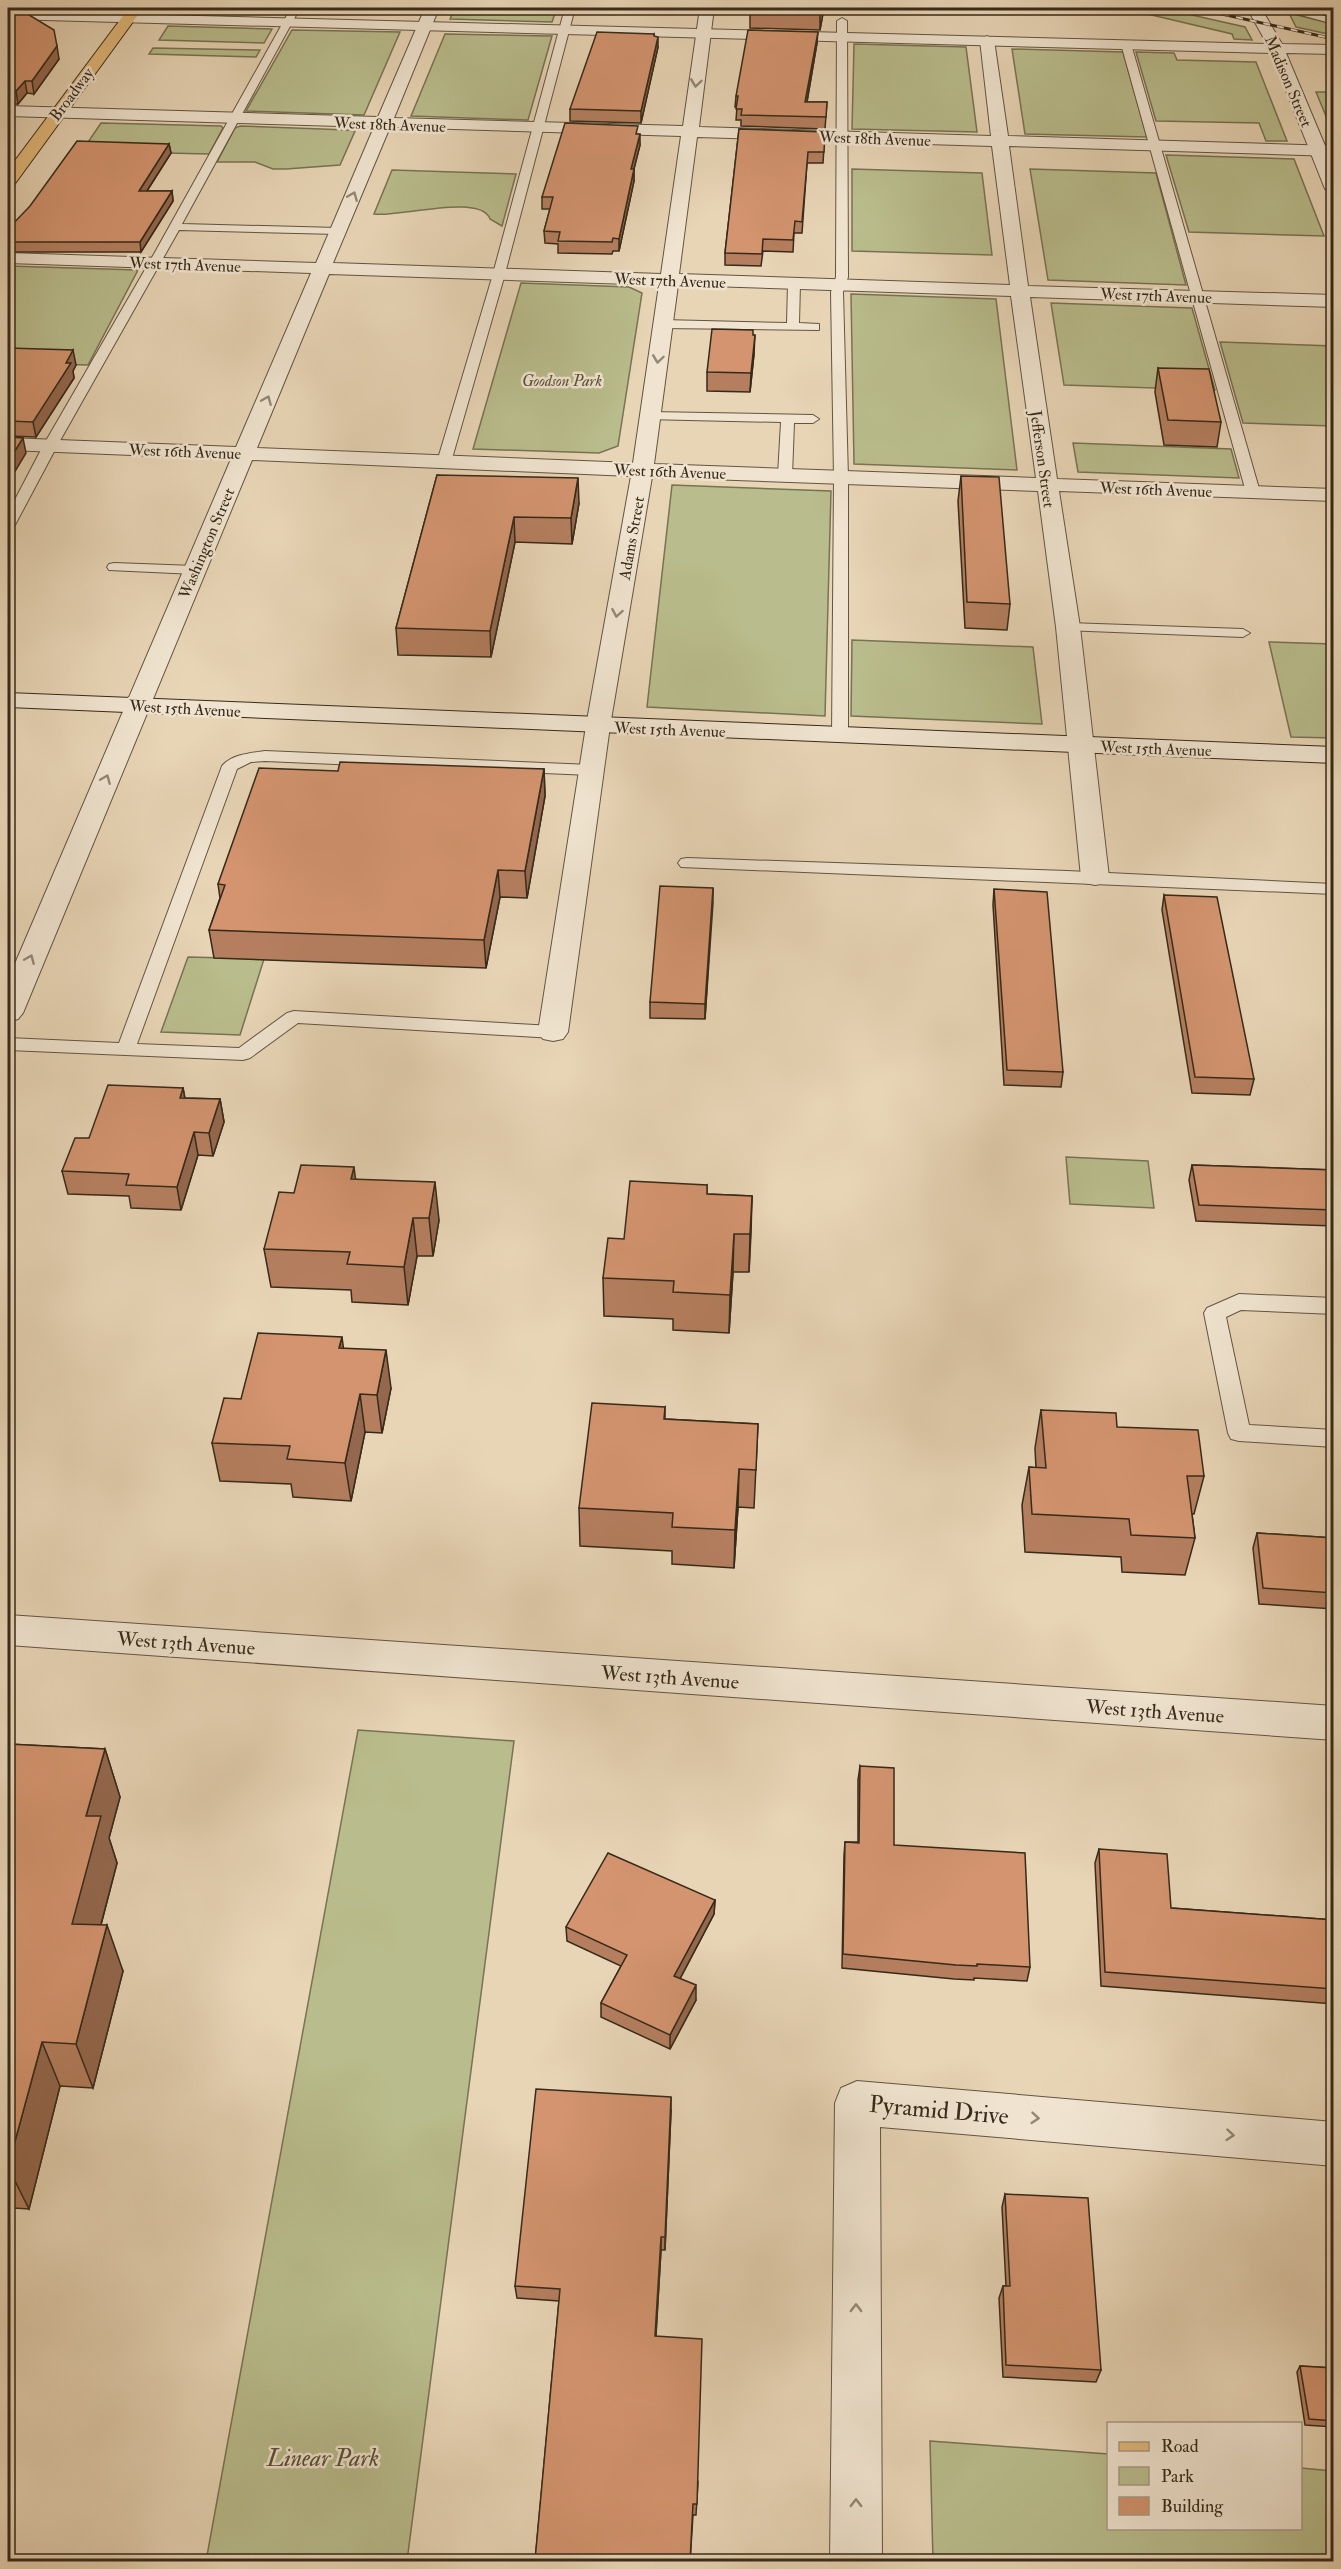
<svg xmlns="http://www.w3.org/2000/svg" width="1341" height="2569" font-family="'IM FELL Double Pica',serif">
<style>
.green{fill:#b9bc8c;stroke:#787353;stroke-width:1.5}
.lines{fill:none;stroke-linecap:round;stroke-linejoin:round}
.service-casing{stroke:#625541;stroke-width:2}
.minor-casing{stroke:#625541;stroke-width:2}
.tertiary-casing{stroke:#625541;stroke-width:2}
.secondary-casing{stroke:#362a1a;stroke-width:2}
.primary-casing{stroke:#362a1a;stroke-width:2}
.service{fill:#f0e4d0;fill-rule:evenodd}
.minor{fill:#f0e4d0;fill-rule:evenodd}
.tertiary{fill:#f0e4d0;fill-rule:evenodd}
.secondary{fill:#f0e4d0;fill-rule:evenodd}
.primary{fill:#e4ba7b;fill-rule:evenodd}
.rail-casing{stroke:#362a1a;stroke-width:3}
.rail{stroke:#f0e4d0;stroke-width:2;stroke-dasharray:7;stroke-linecap:butt}
.wall{fill:#b57f5f;stroke:#362a1a;stroke-width:1.5}
.shaded-wall{fill:#94684e;stroke:#362a1a;stroke-width:1.5}
.building{fill:#d3946f;stroke:#362a1a;stroke-width:1.5}
.oneway{stroke:#938775}
.labels{text-anchor:middle;stroke-width:5;stroke-linejoin:round;paint-order:stroke}
.far-street-label{font-size:16px;fill:#362a1a;stroke:#f0e4d0}
.far-park-label{font-size:16px;font-style:italic;fill:#574e36;stroke:#f0e4d0}
.street-label{font-size:20px;fill:#362a1a;stroke:#f0e4d0}
.near-street-label{font-size:24px;fill:#362a1a;stroke:#f0e4d0}
.near-park-label{font-size:24px;font-style:italic;fill:#574e36;stroke:#f0e4d0}
</style>
<rect width="100%" height="100%" fill="#e8d5b6"/>
<filter id="stains"><feTurbulence type="fractalNoise" baseFrequency=".00333" numOctaves="4"/><feColorMatrix values="0 0 0 0 .2 0 0 0 0 .09 0 0 0 0 .02 0 0 0 .5 -.17"/></filter>
<radialGradient id="worn" r=".72"><stop offset=".6" stop-color="#630" stop-opacity="0"/><stop offset="1" stop-color="#630" stop-opacity=".3"/></radialGradient>
<!-- green -->
<g class="green">
<path d="M455,8H557L552,22L450,19Z"/>
<path d="M1122,8H1161L1245,27L1252,40L1234,39L1232,34Z"/>
<path d="M1289,13L1333,24V35L1296,27Z"/>
<path d="M168,26L272,29L264,43L159,40Z"/>
<path d="M292,30L400,32L364,115L246,111Z"/>
<path d="M445,34L552,36L528,120L411,116Z"/>
<path d="M854,44L966,47L977,132L852,129Z"/>
<path d="M153,48L260,50L256,57L149,54Z"/>
<path d="M1012,49L1123,52L1147,137L1025,134Z"/>
<path d="M1136,52L1174,53L1177,60L1256,62L1287,141H1266L1259,123L1156,121Z"/>
<path d="M1316,92H1333V133Z"/>
<path d="M101,123L221,126L223,128L209,154L82,151Z"/>
<path d="M240,126L348,130L355,131L340,165L286,169H273L255,162H217L235,128Z"/>
<path d="M1166,155L1294,159L1324,236L1189,232Z"/>
<path d="M852,169L982,173L992,255L852,251Z"/>
<path d="M1030,169L1156,173L1186,285L1048,280Z"/>
<path d="M392,170L516,174L502,226L490,219C481,193 396,218 374,214Z"/>
<path d="M8,266L138,270L88,365L8,363Z"/>
<path d="M521,283L629,287L642,293L618,446L599,453L473,449Z"/>
<path d="M851,294L996,299L1017,470L854,464Z"/>
<path d="M1051,303L1192,308L1215,390L1064,385Z"/>
<path d="M1220,342L1333,346V426L1243,423Z"/>
<path d="M1073,443L1231,449L1239,478L1078,472Z"/>
<path d="M672,485L831,491L825,716L647,707Z"/>
<path d="M852,640L1033,647L1042,724L851,716Z"/>
<path d="M1269,642L1333,644V738L1291,737Z"/>
<path d="M188,957L264,959L240,1035L161,1032Z"/>
<path d="M1066,1157L1148,1161L1154,1208L1070,1204Z"/>
<path d="M358,1730L514,1741L407,2561H206Z"/>
<path d="M930,2441L1108,2454V2528H1300L1301,2468L1333,2471V2561H933Z"/>
</g>
<g class="lines">
<defs>
<g id="service">
<path d="M291,8H300L182,224L338,228L344,231L338,234L179,230L57,446L15,525L8,529V513L43,446L154,254Z"/>
<path d="M565,8H575L503,281L451,462L444,466L439,465L437,462L491,281Z"/>
<path d="M1275,8H1289L1334,18V24Z"/>
<path d="M842,18L847,21L848,277L843,292L848,478V736L840,741L832,736L834,478L831,292L836,277L837,21Z"/>
<path d="M1126,41L1131,44L1260,492L1258,495L1253,496L1246,492L1121,44Z"/>
<path d="M794,280L800,284L799,323L819,324V330L663,328L657,324L663,320L787,323L788,284Z"/>
<path d="M650,412L813,415L819,419L813,423H794L792,475L785,479L778,475L781,422L645,419L644,416L645,413Z"/>
<path d="M114,563L195,566L202,570L195,574L109,570L107,567L109,564Z"/>
<path d="M1068,623L1243,629L1250,633L1243,637L1063,630L1061,627Z"/>
<path d="M265,751L591,765L599,770L591,775L265,761L251,762L237,769L137,1044L239,1048L287,1013L294,1011L553,1026L560,1028L562,1032L560,1036L553,1038L298,1023L250,1058L243,1060L8,1050V1038L119,1043L222,766C232,754 251,753 265,751Z"/>
<path d="M687,858L1067,871L1334,884V894L681,867L678,863L681,859Z"/>
<path d="M1239,1294L1334,1298V1314L1241,1310L1226,1317L1249,1425L1334,1430V1447L1239,1441L1231,1439L1228,1433L1204,1313L1207,1308Z"/>
</g>
<g id="minor">
<path d="M425,8H439L394,118L683,126L700,8H714L699,127L991,136L980,40L987,36L994,40L1008,136L1334,146V156L1009,146L1028,286L1334,295V307L1030,297L1057,479L1334,489V501L1059,491L1080,627L1109,877L1105,883L1095,885L1085,883L1081,877L1056,627L1038,491L652,477L610,726L568,1032L563,1039L553,1041L543,1039L538,1032L586,726L631,476L252,460L23,1013L18,1019L8,1022V980L231,459L8,450V438L236,447L311,273L8,263V253L316,263L374,127L8,116V106L378,117ZM390,127L681,136L661,274L333,263ZM697,137L992,146L1010,285L679,274ZM329,274L659,285L633,463L257,448ZM678,285L1011,296L1036,478L654,464Z"/>
<path d="M8,1615L1334,1706V1740L8,1645Z"/>
<path d="M857,2081L1334,2122V2166L880,2127L882,2562H830L835,2103L841,2088Z"/>
</g>
<path id="tertiary" d="M1247,8H1261L1282,44L1334,45V54L1286,53L1334,167V194L1325,189L1271,53L8,19V11L1267,44Z"/>
<path id="secondary" d="M8,693L1334,747V763L8,707Z"/>
<path id="primary" d="M129,8H143L14,185L8,186V170Z"/>
</defs>
<!-- service casing -->
<use href="#service" class="service-casing"/>
<!-- minor casing -->
<use href="#minor" class="minor-casing"/>
<!-- tertiary casing -->
<use href="#tertiary" class="tertiary-casing"/>
<!-- secondary casing -->
<use href="#secondary" class="secondary-casing"/>
<!-- primary casing -->
<use href="#primary" class="primary-casing"/>
<!-- service -->
<use href="#service" class="service"/>
<!-- minor -->
<use href="#minor" class="minor"/>
<!-- tertiary -->
<use href="#tertiary" class="tertiary"/>
<!-- secondary -->
<use href="#secondary" class="secondary"/>
<!-- primary -->
<use href="#primary" class="primary"/>
<defs>
<path id="rail" d="M1195,8L1334,39"/>
</defs>
<!-- rail casing -->
<use href="#rail" class="rail-casing"/>
<!-- rail -->
<use href="#rail" class="rail"/>
</g>
<!-- wall -->
<g class="wall">
<path d="M8,8H13L11,9L59,59L34,94L27,93L18,104H8Z"/>
<path d="M750,8H824L820,30L750,28Z"/>
<path d="M654,34V37L658,47L641,123L570,121V109Z"/>
<path d="M817,43L807,102H827L825,129L741,126V120H736L737,107H735L736,96Z"/>
<path d="M739,129L825,132L823,163H807L802,233H794L793,252L763,251L761,266L725,265V253Z"/>
<path d="M638,134L640,145L634,169V181L619,251H613L612,254L558,253V244L545,243L544,231L550,209H542V197Z"/>
<path d="M169,144L171,153L147,191H172L173,201L141,252H8V229Z"/>
<path d="M753,335L754,354L750,392L707,391V372Z"/>
<path d="M8,348L76,365L73,371L74,378L36,437L8,436Z"/>
<path d="M1158,368L1221,422L1217,447L1164,445L1155,392Z"/>
<path d="M437,475L579,503L572,544L515,542L491,657L398,655L396,628Z"/>
<path d="M961,476L1010,604L1007,630L965,628L958,501Z"/>
<path d="M544,769L545,796L527,898L500,897L486,968L214,958L209,930L220,898L218,884L338,771Z"/>
<path d="M713,888L705,1019L650,1018V1002Z"/>
<path d="M994,889L1063,1072L1061,1087L1004,1085L993,905Z"/>
<path d="M1164,895L1254,1079L1250,1095L1192,1093L1162,910Z"/>
<path d="M183,1088L185,1098L220,1099L224,1122L213,1156L198,1155L181,1210L131,1208L129,1196L68,1194L62,1171L89,1138Z"/>
<path d="M1192,1165L1334,1170V1226L1196,1221L1189,1180Z"/>
<path d="M355,1179L439,1220L433,1256H417L408,1305L352,1302L351,1290L271,1287L264,1249L294,1193Z"/>
<path d="M707,1185V1194L752,1196L749,1272H733L729,1333L673,1330V1319L604,1316L603,1278L624,1239Z"/>
<path d="M343,1348L391,1388L382,1433L365,1432L351,1501L293,1497L291,1484L220,1481L212,1443L241,1399Z"/>
<path d="M665,1407V1419L758,1424L754,1508L738,1507L734,1568L672,1564V1551L580,1546L579,1508Z"/>
<path d="M1041,1410L1117,1427L1204,1476L1194,1514H1192L1195,1538L1185,1575L1122,1572L1121,1557L1025,1552L1022,1505L1029,1467L1036,1468L1035,1448Z"/>
<path d="M1257,1533L1334,1538V1609L1259,1604L1253,1548Z"/>
<path d="M8,1744L105,1749L120,1797L109,1838L117,1863L101,1925L123,1971L93,2088L60,2086L29,2209L14,2208L8,2233Z"/>
<path d="M860,1766L894,1845L1030,1967L1027,1981L974,1978V1980L954,1979L842,1968L844,1856L845,1842H858V1780Z"/>
<path d="M1099,1849L1171,1908L1334,1920V2004L1101,1986L1095,1863Z"/>
<path d="M715,1900L714,1914L680,1979L696,2000L670,2049L601,2017V2003L621,1966L567,1941L566,1927Z"/>
<path d="M671,2111L665,2250H661L656,2336L698,2482L696,2515H693L690,2562H535L559,2301L517,2298L515,2286Z"/>
<path d="M1005,2194L1101,2370L1096,2382L1003,2377L999,2298L1003,2286H1006L1002,2207Z"/>
<path d="M1300,2366L1334,2368V2427L1305,2425L1297,2372Z"/>
</g>
<!-- shaded-wall -->
<g class="shaded-wall">
<path d="M821,8H824L820,30V10Z"/>
<path d="M818,32L817,43L805,113V102Z"/>
<path d="M658,37V47L641,123V111Z"/>
<path d="M57,46L59,59L34,94L32,81Z"/>
<path d="M25,81L27,93L18,104L16,91Z"/>
<path d="M640,134V145L631,180V169Z"/>
<path d="M169,144L171,153L141,200L139,191Z"/>
<path d="M634,169V181L619,251V239Z"/>
<path d="M172,191L173,201L141,252L140,242Z"/>
<path d="M755,335L754,354L750,392L751,373Z"/>
<path d="M73,350L76,365L73,371L74,378L36,437L33,422Z"/>
<path d="M23,438L26,453L8,483V462Z"/>
<path d="M578,478L579,503L572,544L571,518Z"/>
<path d="M514,517L515,542L491,657L490,631Z"/>
<path d="M544,769L545,796L527,898L525,871Z"/>
<path d="M498,870L500,897L486,968L484,940Z"/>
<path d="M713,888V903L705,1019V1004Z"/>
<path d="M183,1088L187,1111L180,1098Z"/>
<path d="M220,1099L224,1122L213,1156L209,1133Z"/>
<path d="M194,1132L198,1155L181,1210L177,1187Z"/>
<path d="M354,1167L359,1205L351,1179Z"/>
<path d="M435,1182L439,1220L433,1256L429,1218Z"/>
<path d="M752,1196L751,1234L749,1272L750,1234Z"/>
<path d="M413,1218L417,1256L408,1305L404,1267Z"/>
<path d="M734,1234L733,1272L729,1333L730,1295Z"/>
<path d="M342,1337L347,1375L339,1348Z"/>
<path d="M386,1350L391,1388L382,1433L377,1395Z"/>
<path d="M360,1394L365,1432L351,1501L345,1463Z"/>
<path d="M739,1469L738,1507L734,1568L735,1530Z"/>
<path d="M105,1749L120,1797L109,1838L117,1863L89,1970L72,1924L86,1816Z"/>
<path d="M715,1900L714,1914L674,1990V1976Z"/>
<path d="M107,1925L123,1971L93,2088L76,2044Z"/>
<path d="M696,1985V2000L670,2049V2035Z"/>
<path d="M42,2042L60,2086L29,2209L8,2167Z"/>
<path d="M671,2097V2111L665,2250V2237Z"/>
<path d="M8,2195L14,2208L8,2233Z"/>
<path d="M661,2237V2250L655,2349V2336Z"/>
</g>
<!-- building -->
<g class="building">
<path d="M750,8H821L820,10Z"/>
<path d="M8,9L21,10L54,30L57,46L32,81H25L16,91L8,92Z"/>
<path d="M748,30L818,32L805,102H827L826,117L741,115L742,109H736L738,96H736Z"/>
<path d="M597,32L654,34V36L658,37L641,111L570,109Z"/>
<path d="M565,123L638,126L636,134H640L631,169H634L619,239L613,238L612,242L558,241L560,232L544,231L553,197H542Z"/>
<path d="M739,129L825,132L824,152H808L802,222L795,221L793,240L763,239L762,254L725,253Z"/>
<path d="M77,141L169,144L139,191H172L140,242H8V229L30,206Z"/>
<path d="M712,329L753,330V335H755L751,373L707,372Z"/>
<path d="M8,348L73,350L66,363H71L33,422L8,421Z"/>
<path d="M1158,368L1209,369L1221,422L1168,420Z"/>
<path d="M8,437L23,438L8,462Z"/>
<path d="M437,475L578,478L571,518L514,517L490,631L396,628Z"/>
<path d="M961,476L999,477L1010,604L967,602Z"/>
<path d="M340,762L544,769L525,871L498,870L484,940L209,930L225,885L218,884L259,768L338,771Z"/>
<path d="M660,886L713,888L705,1004L650,1002Z"/>
<path d="M994,889L1047,892L1063,1072L1007,1070Z"/>
<path d="M1164,895L1217,897L1254,1079L1195,1077Z"/>
<path d="M108,1085L183,1088L180,1098L220,1099L209,1133L194,1132L177,1187L126,1185L129,1174L62,1171L75,1138H89Z"/>
<path d="M301,1165L354,1167L351,1179L435,1182L429,1218H413L404,1267L347,1264L350,1252L264,1249L279,1192L294,1193Z"/>
<path d="M1192,1165L1334,1170V1210L1199,1205Z"/>
<path d="M630,1181L707,1185V1194L752,1196L750,1234H734L730,1295L673,1292L674,1281L603,1278L608,1238L624,1239Z"/>
<path d="M258,1333L342,1337L339,1348L386,1350L377,1395L360,1394L345,1463L287,1459L290,1446L212,1443L224,1398L241,1399Z"/>
<path d="M592,1403L665,1407L664,1419L758,1424L756,1470L739,1469L735,1530L672,1527L673,1513L579,1508Z"/>
<path d="M1041,1410L1116,1413L1117,1427L1198,1430L1204,1476H1187L1195,1538L1131,1535L1129,1519L1032,1514L1029,1467L1046,1468Z"/>
<path d="M1257,1533L1334,1538V1593L1263,1588Z"/>
<path d="M8,1744L105,1749L86,1816H101L72,1924L107,1925L76,2044L42,2042L8,2167Z"/>
<path d="M860,1766L894,1768V1845L1025,1853L1030,1967L977,1964V1966L956,1965L843,1954L845,1842L859,1843Z"/>
<path d="M1099,1849L1167,1854L1171,1908L1334,1920V1989L1105,1972Z"/>
<path d="M608,1853L715,1900L674,1976L696,1985L670,2035L601,2003L627,1955L566,1927Z"/>
<path d="M536,2089L671,2097L665,2237H661L655,2336L702,2339L697,2504H693L690,2562H540V2560H535L560,2289L515,2286Z"/>
<path d="M1005,2194L1088,2198L1101,2370L1006,2365L1003,2286H1010Z"/>
<path d="M1300,2366L1334,2368V2421L1309,2419Z"/>
</g>
<!-- one-way arrows -->
<defs><path id="oneway-chevron" d="M-2-3.5L2.5 0L-2 3.5" fill="none" stroke-width="1.6" stroke-linecap="round" stroke-linejoin="round" transform="scale(1.5)"/></defs>
<g class="oneway">
<use href="#oneway-chevron" transform="translate(696 83) rotate(98)"/>
<use href="#oneway-chevron" transform="translate(353 196) rotate(-67)"/>
<use href="#oneway-chevron" transform="translate(658 359) rotate(98)"/>
<use href="#oneway-chevron" transform="translate(267 400) rotate(-67)"/>
<use href="#oneway-chevron" transform="translate(617 613) rotate(100)"/>
<use href="#oneway-chevron" transform="translate(106 779) rotate(-67)"/>
<use href="#oneway-chevron" transform="translate(30 959) rotate(-67)"/>
<use href="#oneway-chevron" transform="translate(1035 2118) rotate(5)"/>
<use href="#oneway-chevron" transform="translate(1230 2135) rotate(5)"/>
<use href="#oneway-chevron" transform="translate(856 2308) rotate(-90)"/>
<use href="#oneway-chevron" transform="translate(856 2503) rotate(-90)"/>
</g>
<g class="labels">
<!-- far-street labels -->
<g class="far-street-label">
<text transform="translate(1289 81) rotate(67)" y="6">Madison Street</text>
<text transform="translate(71 94) rotate(-53)" y="6">Broadway</text>
<text transform="translate(390 124) rotate(2)" y="6">West 18th Avenue</text>
<text transform="translate(875 138) rotate(2)" y="6">West 18th Avenue</text>
<text transform="translate(185 264) rotate(2)" y="6">West 17th Avenue</text>
<text transform="translate(670 280) rotate(2)" y="6">West 17th Avenue</text>
<text transform="translate(1156 295) rotate(2)" y="6">West 17th Avenue</text>
<text transform="translate(185 451) rotate(2)" y="6">West 16th Avenue</text>
<text transform="translate(1043 459) rotate(82)" y="6">Jefferson Street</text>
<text transform="translate(670 471) rotate(2)" y="6">West 16th Avenue</text>
<text transform="translate(1156 489) rotate(2)" y="6">West 16th Avenue</text>
<text transform="translate(631 538) rotate(-80)" y="6">Adams Street</text>
<text transform="translate(206 543) rotate(-67)" y="6">Washington Street</text>
<text transform="translate(185 708) rotate(3)" y="6">West 15th Avenue</text>
<text transform="translate(670 729) rotate(2)" y="6">West 15th Avenue</text>
<text transform="translate(1156 748) rotate(2)" y="6">West 15th Avenue</text>
</g>
<!-- far-park labels -->
<g class="far-park-label">
<text x="562" y="386">Goodson Park</text>
</g>
<!-- street labels -->
<g class="street-label">
<text transform="translate(186 1643) rotate(4)" y="7">West 13th Avenue</text>
<text transform="translate(670 1677) rotate(4)" y="7">West 13th Avenue</text>
<text transform="translate(1155 1711) rotate(4)" y="7">West 13th Avenue</text>
</g>
<!-- near-street labels -->
<g class="near-street-label">
<text transform="translate(939 2110) rotate(5)" y="8">Pyramid Drive</text>
</g>
<!-- near-park labels -->
<g class="near-park-label">
<text x="323" y="2466">Linear Park</text>
</g>
</g>
<!-- margin -->
<rect width="1341" height="2569" fill="none" stroke="#e8d5b6" stroke-width="30"/>
<rect x="9" y="9" width="1323" height="2551" fill="none" stroke="#362a1a" stroke-width="3"/>
<rect x="15" y="15" width="1311" height="2539" fill="none" stroke="#362a1a" stroke-width="1.5"/>
<!-- legend -->
<rect x="1107" y="2422" width="195" height="108" fill="#f0e4d0" stroke="#a69a87" stroke-width="1.5"/>
<rect x="1119" y="2442" width="30" height="9" fill="#e4ba7b" stroke="#a69a87" stroke-width="1.5"/>
<text x="1161" y="2452" font-size="18" fill="#362a1a">Road</text>
<rect x="1119" y="2467" width="30" height="18" fill="#b9bc8c" stroke="#a69a87" stroke-width="1.5"/>
<text x="1161" y="2482" font-size="18" fill="#362a1a">Park</text>
<rect x="1119" y="2497" width="30" height="18" fill="#d3946f" stroke="#a69a87" stroke-width="1.5"/>
<text x="1161" y="2512" font-size="18" fill="#362a1a">Building</text>
<rect width="100%" height="100%" filter="url(#stains)"/>
<rect width="100%" height="100%" fill="url(#worn)"/>
</svg>
